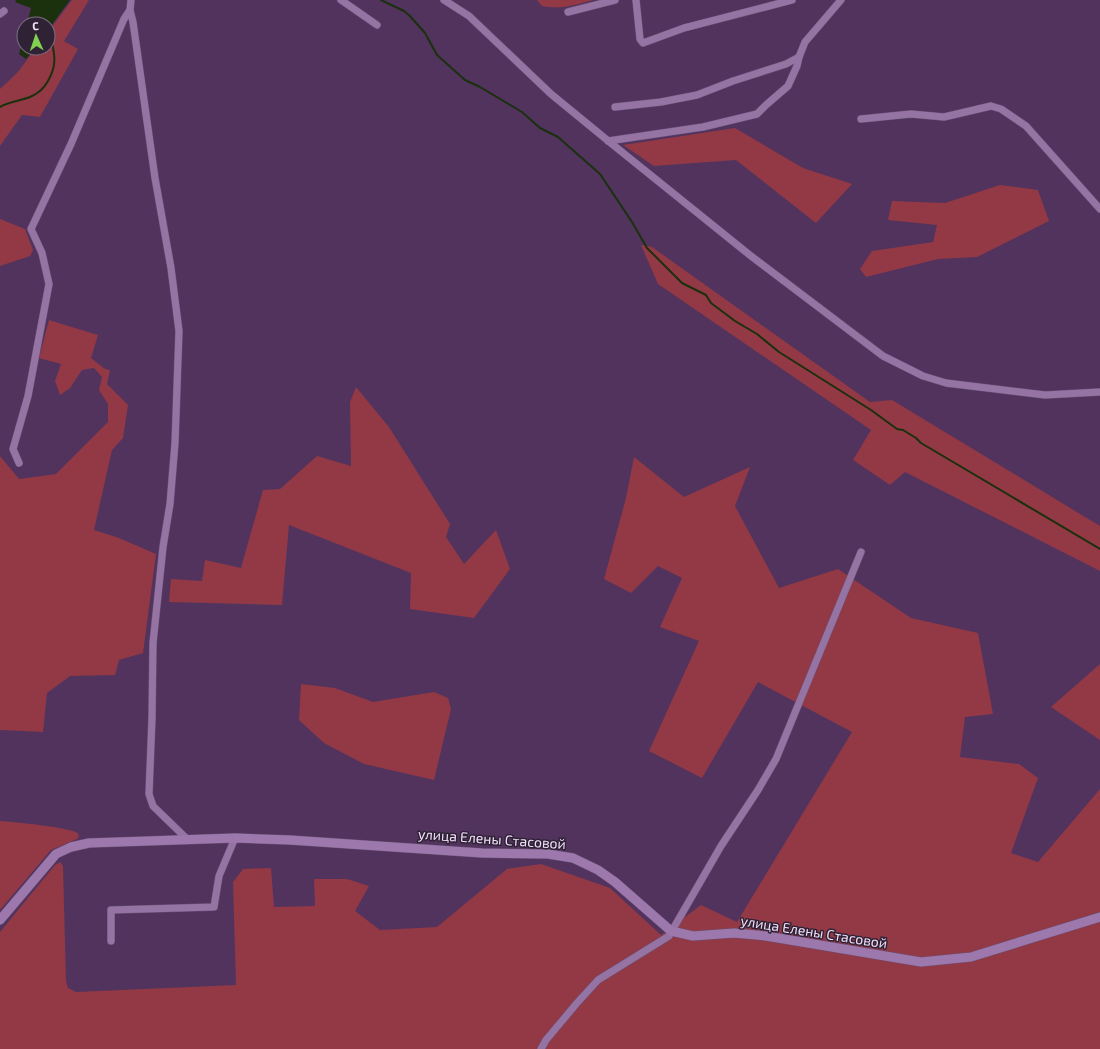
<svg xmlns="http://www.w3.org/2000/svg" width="1100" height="1049" font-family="'Exo 2',sans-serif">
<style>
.green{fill:#923945}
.water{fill:#1b300d}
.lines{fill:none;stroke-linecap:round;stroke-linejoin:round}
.stream{stroke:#1b300d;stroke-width:2}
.minor-casing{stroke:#6a5075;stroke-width:8}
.major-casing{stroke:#6a5075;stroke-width:10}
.minor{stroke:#9574a4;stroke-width:7}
.major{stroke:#9d78ad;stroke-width:9}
.labels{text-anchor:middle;stroke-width:3;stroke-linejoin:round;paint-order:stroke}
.street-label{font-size:14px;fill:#f1dff9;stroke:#2f2235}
</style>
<rect width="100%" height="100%" fill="#51335e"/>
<!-- green -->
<g class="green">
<path d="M72,0H89L64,41L78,49L40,117L22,115L0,146V89L17,73L36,48H48V32Z"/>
<path d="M537,0H593C575,5 561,10 542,6Z"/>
<path d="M735,128L803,168L852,184L816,223L736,160L654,166L623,145Z"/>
<path d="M1000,185L1038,190L1049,221L977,257L938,259L866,277L860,269L872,251L933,242L937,225L888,220L892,201L945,203Z"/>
<path d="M0,219L25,229L33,250L30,256L0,266Z"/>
<path d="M641,245L652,247L870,402L892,400L1100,526V571L905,472L890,485L853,460L871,430L658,284Z"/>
<path d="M49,320L98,335L91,358L105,369L110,370L107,384L128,405L123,438L112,450L94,530L119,538L156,554L143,653L119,660L115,675L70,676L47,693L43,732L0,730V456L19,479L56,474L108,422V404L99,390L102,377L94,368L82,370L70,388L60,395L55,381L61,364L39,358Z"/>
<path d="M356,387L389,427L450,524L446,537L464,564L496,530L510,569L474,618L410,609L411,573L289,525L282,605L169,602L171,579L202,581L205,560L241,568L263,490L280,489L317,456L351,466L350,402Z"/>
<path d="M634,457L684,497L750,467L735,506L779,588L838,569L911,618L978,633L993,714L965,717L960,757L1019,764L1038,778L1011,853L1038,862L1100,789V1049H0V932L55,865L60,862L63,866L66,981L68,988L76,992L236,985L233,882L243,869L271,868L274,907L315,906L314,879H347L369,886L355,911L380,930L437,927L507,869L541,864L610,888L661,935L701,905L737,922L852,732L758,682L702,778L649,751L699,641L660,627L682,578L658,566L631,593L604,579L626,498Z"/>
<path d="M1100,664V740L1051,707Z"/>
<path d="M301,684L335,688L373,702L434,692L448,698L451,709L434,780L364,764L324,743L299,720Z"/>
<path d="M0,821C15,822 67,827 78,833L79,837L77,839L51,850L0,910Z"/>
</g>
<!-- water -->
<g class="water">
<path d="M16,0H70L48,30V24H27L31,8L15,2Z"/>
<path d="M24,35V48H35L26,59L19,54Z"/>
</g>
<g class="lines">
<!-- stream -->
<g class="stream">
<path d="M381,0L404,11L410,16L425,33L437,55L465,80L480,87L522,112L540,128L558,137L600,174L632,222L647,248L682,283L706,295L711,303L735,321L757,334L779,352L871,410L897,429L903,430L916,438L921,443L1100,549"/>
<path d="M0,107C10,101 22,101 32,96C39,93 44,88 48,81C60,60 52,49 49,27"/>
</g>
<defs>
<g id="minor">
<path d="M341,0L377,25"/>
<path d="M444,0L469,16L551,94L612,144L751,256L883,356L923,376L946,383L1045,395L1100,392"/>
<path d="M636,0L640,39L643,43L684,28L792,0"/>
<path d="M130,10L133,22L155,178L171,268L179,331L175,443L170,504L163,547L153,643L152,718L149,794L153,806L187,839"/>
<path d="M568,12L615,0"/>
<path d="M0,14L4,11"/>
<path d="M615,107L661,102L697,95L733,81L786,64L799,57"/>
<path d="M861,119L911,114L944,117L991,106L1001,109L1026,126L1100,209"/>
<path d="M608,141L703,127L757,114L766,105L788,86L797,66L799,57L805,42L841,0"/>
<path d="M19,463L13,449L28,396L49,284L42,253L31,229L71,144L124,19L130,10L131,0"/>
<path d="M111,941V910L214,907L219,876L235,838"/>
<path d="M541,1049L546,1040L577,1003L598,980L669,936L721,846L758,790L776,759L861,552"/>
</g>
<path id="major" d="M0,920L56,854L71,847L89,843L235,838L290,840L482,853L548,854L573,858L598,870L615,882L671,931L693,936L734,933L766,936L921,962L971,957L1100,917"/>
</defs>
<!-- minor casing -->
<use href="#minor" class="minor-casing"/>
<!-- major casing -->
<use href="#major" class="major-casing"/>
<!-- minor -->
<use href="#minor" class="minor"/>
<!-- major -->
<use href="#major" class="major"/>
</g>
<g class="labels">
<!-- street labels -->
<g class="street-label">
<text transform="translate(492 839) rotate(4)" y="5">улица Елены Стасовой</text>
<text transform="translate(814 932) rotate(9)" y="5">улица Елены Стасовой</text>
</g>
</g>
<!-- north arrow -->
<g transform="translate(36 36) rotate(357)"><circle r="19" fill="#2f2235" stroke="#7d6e83"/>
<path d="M0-3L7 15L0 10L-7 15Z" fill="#81d050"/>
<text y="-6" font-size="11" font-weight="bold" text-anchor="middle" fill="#f1dff9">С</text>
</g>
</svg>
